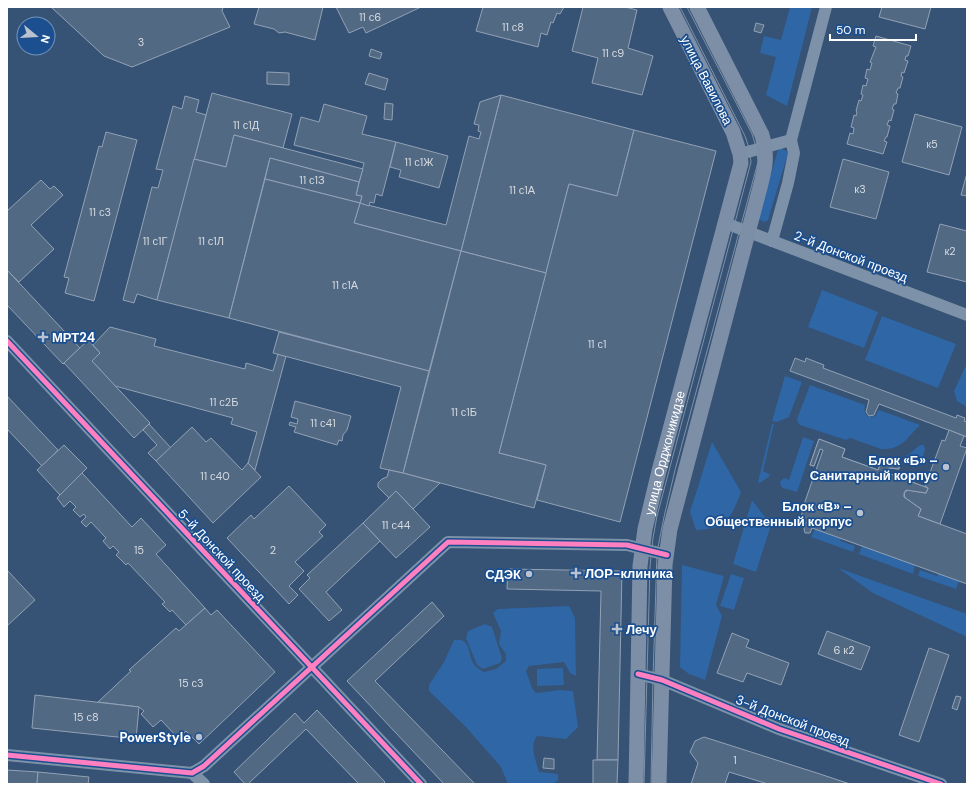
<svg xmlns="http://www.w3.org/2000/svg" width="974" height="791" font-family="'DM Sans',sans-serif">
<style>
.green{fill:#2f66a5}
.building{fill:#526984;stroke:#92a2b6}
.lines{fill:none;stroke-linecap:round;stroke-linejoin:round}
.minor{stroke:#7d92a8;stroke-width:12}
.major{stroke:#7d8ea7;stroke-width:15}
.tram{stroke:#7e92a7;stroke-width:1}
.cycleway-casing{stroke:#1b4f8f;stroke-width:8}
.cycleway{stroke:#ff80c0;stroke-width:5}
.poi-dot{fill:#b9c2ce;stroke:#1b4f8f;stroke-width:1.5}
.labels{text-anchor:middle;stroke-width:3.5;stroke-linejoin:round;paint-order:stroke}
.number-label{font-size:11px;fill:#d4dae0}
.street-label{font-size:13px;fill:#fff;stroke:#1b4f8f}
.poi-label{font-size:13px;font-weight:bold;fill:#fff;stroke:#1b4f8f;text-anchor:end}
</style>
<rect width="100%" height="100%" fill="#365274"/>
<!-- green -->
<g class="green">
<path d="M790,7H812L787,106L766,95L776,57L760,53L764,36L781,40Z"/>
<path d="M781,148L785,150L788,153L768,220L765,222L760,220L758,218L778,150Z"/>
<path d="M822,290L878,312L864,348L808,327Z"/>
<path d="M882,316L956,344L938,388L865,360Z"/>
<path d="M967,363V407L957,401L954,391Z"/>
<path d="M785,376L802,382L789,417L777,422L772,421Z"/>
<path d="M810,385L865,405C863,412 866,419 875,416L879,410L920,425C907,438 902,450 881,449L850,438L846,440L800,425L798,423L797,419Z"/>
<path d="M772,424H774L763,471L769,474L770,476L760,483L758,482Z"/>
<path d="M803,437L814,441L797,492L783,488L781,486L780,482L784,478L789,480Z"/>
<path d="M712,442L741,492C731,519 725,529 696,530L690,512Z"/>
<path d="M920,445H924L925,449C924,453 923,458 920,462C915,469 907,464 907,456Z"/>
<path d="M752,500L771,525L756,572L733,564Z"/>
<path d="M815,529L841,539L840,541L855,546L853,552L811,537Z"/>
<path d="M862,546L915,565L913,574L859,554Z"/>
<path d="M682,565L724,576L716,605L722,616L705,680L689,674L680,667Z"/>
<path d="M838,568L967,614V637L873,593Z"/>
<path d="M920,570L937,576L938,573L959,581L956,589L918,576Z"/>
<path d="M731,574L744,578L734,610L720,606Z"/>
<path d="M569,606L575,618L576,676L570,673L564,662L529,666L526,671L532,688L536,693L560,690L573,691L578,727L566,739L537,736C529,747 536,760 539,772L558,774V780L553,784H508L501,767L466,727L429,691V685L444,662L454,640C472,637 467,654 474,664C476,668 481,670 484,672L496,669L506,661V654L499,644L501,631L493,613L498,609Z"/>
<path d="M485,624L492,627L502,658L500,663L483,669L477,665L466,638L468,631Z"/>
<path d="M563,668L564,685L537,686V669Z"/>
</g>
<!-- building -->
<g class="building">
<path d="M51,7H223L222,11L230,27L132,67L104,56Z"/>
<path d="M259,7H323L315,40L285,32L279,33L274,29L254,24Z"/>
<path d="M336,7H421L366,33L363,27L349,33Z"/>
<path d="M483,7H564L560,14L557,13L553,23L551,22L547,35L541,33L538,47L476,31Z"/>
<path d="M583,7H625L637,10L628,48L653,56L642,95L592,83L598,58L572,51Z"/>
<path d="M882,7H931L925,29L879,17Z"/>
<path d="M756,23L764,25L761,33L754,31Z"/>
<path d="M876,36L911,46L908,56H906L905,60L908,61L904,73L902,72L901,76L903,77L900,88H898L896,93L898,94L896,104H894L892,109L894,110L891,121L889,120L887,125L890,126L887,137H886L884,141L887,142L883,154L847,144L850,133L853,134L854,128L851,127L854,115L856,116L857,112L856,111L859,100L861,101L863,95L861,94L863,85L866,86L868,79L865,78L867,69L870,70L872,63L870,62L876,47L873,46Z"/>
<path d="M371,49L382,53L380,59L369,56Z"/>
<path d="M267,72L289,73V85L267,84Z"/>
<path d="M369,73L388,79L385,90L365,84Z"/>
<path d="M212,93L292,114L283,148L234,135L226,167L194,159Z"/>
<path d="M501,95L634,130L617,196L569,184L546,273L461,251Z"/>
<path d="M501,95L461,251L354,223L360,203L446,225L469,136L479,139L481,132L478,131L479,125L474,124L480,102Z"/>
<path d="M185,96L199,100L196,112L206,115L157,300L137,294L134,303L123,300L152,187L158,188L163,170L156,169L173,106L182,109Z"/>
<path d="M385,103L393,104L392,120L384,119Z"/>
<path d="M324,104L367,116L362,134L396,142L382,196L376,194L374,203L370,202L369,206L360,203L362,196L356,195L364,163L294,145L301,117L319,122Z"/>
<path d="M915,114L962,127L949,175L902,162Z"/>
<path d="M634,130L716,151L620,522L537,500L546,465L499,453L569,184L617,196Z"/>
<path d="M106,132L137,140L94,301L65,293L69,278L64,277L99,146L102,147Z"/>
<path d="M234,135L363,169L359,182L270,158L229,318L157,300L194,159L226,167Z"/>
<path d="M396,142L448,156L439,188L399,177L401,170L390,167Z"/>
<path d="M270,158L359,182L356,195L362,196L360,203L265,179Z"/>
<path d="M843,159L889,172L876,219L830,207Z"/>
<path d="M967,173V196L961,195Z"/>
<path d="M265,179L360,203L354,223L461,251L429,371L229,318Z"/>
<path d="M41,180L50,189L54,186L63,195L31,225L54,249L19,282L7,270V211Z"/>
<path d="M940,224L967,231V282L927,272Z"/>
<path d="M461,251L546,273L499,453L546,465L534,508L403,473Z"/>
<path d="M7,270L80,348L63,364L7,305Z"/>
<path d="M110,327L156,339L154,346L245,369L246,363L273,371L278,354L286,356L255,470L248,463L257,432L231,424L233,418L115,386L92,361L100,353L93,345Z"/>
<path d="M279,332L429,371L403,473L380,468L401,387L273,353Z"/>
<path d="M88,340L100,353L92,361L150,423L134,438L64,363L63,364Z"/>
<path d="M795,358L805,362L806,358L824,365L823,368L956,418L957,415L965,418L964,421L967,422V437L879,404L874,415L869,416L866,412L869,400L790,371Z"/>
<path d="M7,396L58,450L42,466L7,429Z"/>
<path d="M295,401L351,416L347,430L343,435L342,441L339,440L337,445L294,432L296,427L289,425L290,422L297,424L298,419L291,417Z"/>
<path d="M149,424L171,448L156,461L148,453L157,445L143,430Z"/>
<path d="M192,427L206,442L211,438L242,470L248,463L261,477L213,523L156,461Z"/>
<path d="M949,430L964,436L960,446L967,448L940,524L918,516L921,509L905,498L904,495V492L908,490L926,493L928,488L925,486L942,440L945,441Z"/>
<path d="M819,439L845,449L842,457L878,470L880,465L872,460L874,458L885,464L899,466V469L889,468L888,473L928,488L926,493L908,490L904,493L905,498L921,509L918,516L828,484L838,455L820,449L814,466L810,465Z"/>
<path d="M819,439L845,449L842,457L878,470L880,465L872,460L874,458L885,464L899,466V469L889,468L888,473L928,488L926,493L906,490L904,493V497L921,509L918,516L967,534V584L812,528L810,533H805L804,529L806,522L800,520L803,510H802L823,450L820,449L814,466L810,465Z"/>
<path d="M64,445L87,468L60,495L37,470Z"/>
<path d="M389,470L403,473L440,483L413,509L396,491L389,498L378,487V483L382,479L387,477Z"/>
<path d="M82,473L132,527L141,518L166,545L156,554L205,608L186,625L172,610L170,612L162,604L165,602L128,563L126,565L116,555L119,552L113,546L110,549L103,541L106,538L91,522L86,527L81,522L86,517L84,514L80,517L73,510L76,507L70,501L64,507L57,498Z"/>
<path d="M289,486L326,525L319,532L323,536L295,562L304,571L289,586L298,595L289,604L227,538L251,515L254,519Z"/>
<path d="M396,491L430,527L396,558L363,523Z"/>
<path d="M363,523L380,541L326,592L342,610L329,621L299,589L310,578L307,575Z"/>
<path d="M508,569L622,571L618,760H597L601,591L507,589Z"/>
<path d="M7,570L35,600L7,626Z"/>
<path d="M432,602L444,616L375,681L475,784H444L347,681Z"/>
<path d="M205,608L211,615L217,610L275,672L199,744L186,731L178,738L161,720L153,727L141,714L144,711L139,707L98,702L131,671L129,670L176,628L179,631Z"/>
<path d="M827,631L870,647L861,670L818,654Z"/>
<path d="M732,633L749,640L746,647L789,663L781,685L747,673L743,682L717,673Z"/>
<path d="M929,648L949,655L919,742L899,735Z"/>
<path d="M35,695L139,707L136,739L32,728Z"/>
<path d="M956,696L961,697L957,710L952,708Z"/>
<path d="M317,710L385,782L383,784H359L306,729L248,784H245L234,772L295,713L304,723Z"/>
<path d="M704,737L820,774L850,784H768L729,772L725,784H691L698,763L690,752L695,741Z"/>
<path d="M544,758L554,759V769L543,768Z"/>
<path d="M593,760H618L617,784H593Z"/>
<path d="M7,770L38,772L37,784H7Z"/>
<path d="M38,772L89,777L88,784H37Z"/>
</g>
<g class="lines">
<!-- minor -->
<g class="minor">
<path d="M740,154L791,140"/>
<path d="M725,223L967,315"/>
<path d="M772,241L788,183L794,153L791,140L826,7"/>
<path d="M7,341L421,784"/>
<path d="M638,674L662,680L779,729L941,784"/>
<path d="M7,755L192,773L204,766L448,542L627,545L667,555"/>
<path d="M192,773L204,784"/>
</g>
<!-- major -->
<g class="major">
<path id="s1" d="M636,784L640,566L645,529L659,471L741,163L740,154L733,132L670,7"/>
<path d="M659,784L665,565L670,529L758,195C764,172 769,159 762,135L697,7"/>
</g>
<!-- tram -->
<g class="tram">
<path d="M644,784L650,566L653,538L657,516L751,162L749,148L745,136L680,7"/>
<path d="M651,784L653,678L657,552L664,517L675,470L758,162L757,150L752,134L687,7"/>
</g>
<defs>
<g id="cycleway">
<path d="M7,341L421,784"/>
<path d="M638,674L662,680L779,729L941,784"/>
<path d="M7,755L192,773L204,766L448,542L627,545L667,555"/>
</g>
</defs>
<!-- cycleway casing -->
<use href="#cycleway" class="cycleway-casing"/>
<!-- cycleway -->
<use href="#cycleway" class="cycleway"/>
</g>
<!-- markers -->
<g class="poi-dot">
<path d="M41 331h4v4h4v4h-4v4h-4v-4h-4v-4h4z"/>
<circle cx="946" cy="467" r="4"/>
<circle cx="860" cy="513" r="4"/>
<path d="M574 567h4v4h4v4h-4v4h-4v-4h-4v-4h4z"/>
<circle cx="529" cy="574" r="4"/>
<path d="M615 623h4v4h4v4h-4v4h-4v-4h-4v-4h4z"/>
<circle cx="199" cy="737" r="4"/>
</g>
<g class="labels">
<!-- number labels -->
<g class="number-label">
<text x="370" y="21">11 с6</text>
<text x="513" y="31">11 с8</text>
<text x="141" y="46">3</text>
<text x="613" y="57">11 с9</text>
<text x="246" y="129">11 с1Д</text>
<text x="932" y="148">к5</text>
<text x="419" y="166">11 с1Ж</text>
<text x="312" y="184">11 с1З</text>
<text x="860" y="193">к3</text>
<text x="522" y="194">11 с1А</text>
<text x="100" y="216">11 с3</text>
<text x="155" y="245">11 с1Г</text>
<text x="211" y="245">11 с1Л</text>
<text x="950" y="255">к2</text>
<text x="345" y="289">11 с1А</text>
<text x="597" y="348">11 с1</text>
<text x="224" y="406">11 с2Б</text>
<text x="464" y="416">11 с1Б</text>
<text x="323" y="427">11 с41</text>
<text x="215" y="480">11 с40</text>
<text x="396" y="529">11 с44</text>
<text x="139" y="554">15</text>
<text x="273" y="554">2</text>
<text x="844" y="654">6 к2</text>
<text x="191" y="687">15 с3</text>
<text x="86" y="721">15 с8</text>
<text x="735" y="764">1</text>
</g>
<!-- street labels -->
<g class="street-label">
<text transform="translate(707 80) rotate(63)" y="5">улица Вавилова</text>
<text transform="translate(851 256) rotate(21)" y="5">2-й Донской проезд</text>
<text dy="5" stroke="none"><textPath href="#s1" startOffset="334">улица Орджоникидзе</textPath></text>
<text transform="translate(222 555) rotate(47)" y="5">5-й Донской проезд</text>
<text transform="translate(793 720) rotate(21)" y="5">3-й Донской проезд</text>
</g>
<!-- poi labels -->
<g class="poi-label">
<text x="52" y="342" text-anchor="start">МРТ24</text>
<text x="938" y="465">Блок «Б» –<tspan x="938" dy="15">Санитарный корпус</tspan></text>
<text x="852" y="511">Блок «В» –<tspan x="852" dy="15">Общественный корпус</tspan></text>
<text x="585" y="578" text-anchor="start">ЛОР-клиника</text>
<text x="521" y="579">СДЭК</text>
<text x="626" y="634" text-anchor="start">Лечу</text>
<text x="191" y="742">PowerStyle</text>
</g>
</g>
<!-- border -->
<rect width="974" height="791" fill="none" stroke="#ffffff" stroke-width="16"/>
<!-- north arrow -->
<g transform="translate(36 36) rotate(108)"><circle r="19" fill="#1b4f8f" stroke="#7695bc"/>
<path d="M0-3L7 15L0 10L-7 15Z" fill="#b9c2ce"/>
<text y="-6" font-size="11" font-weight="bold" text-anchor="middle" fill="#ffffff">N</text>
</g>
<!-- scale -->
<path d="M830 34v6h86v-6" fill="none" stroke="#ffffff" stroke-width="2"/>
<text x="836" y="34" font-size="12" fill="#ffffff" stroke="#1b4f8f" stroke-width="3" paint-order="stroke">50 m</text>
</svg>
